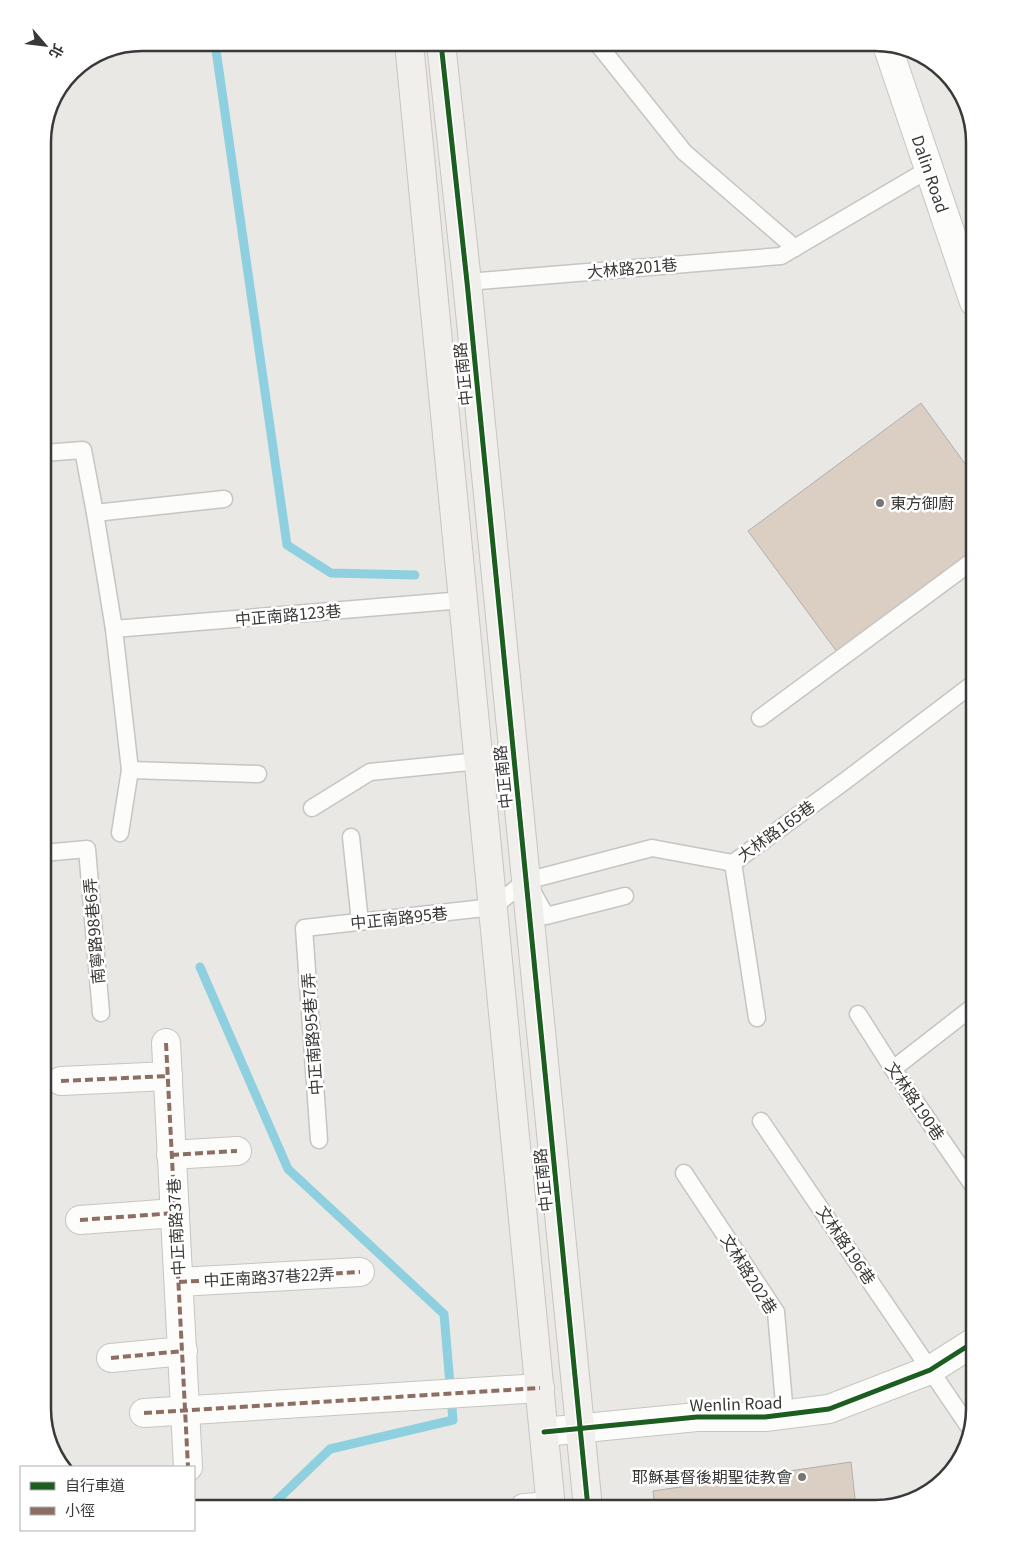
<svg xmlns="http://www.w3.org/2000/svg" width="1017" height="1551" font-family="Georgia,'Noto Sans TC',serif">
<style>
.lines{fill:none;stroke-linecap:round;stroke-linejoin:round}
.stream{stroke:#8ed0df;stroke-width:9}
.building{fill:#dacfc2;stroke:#afaeab}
.lane-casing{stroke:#c6c5c2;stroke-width:19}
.street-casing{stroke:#c6c5c2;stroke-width:30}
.secondary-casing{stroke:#c6c5c2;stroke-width:30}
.lane{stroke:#fcfcfb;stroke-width:16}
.street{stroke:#fcfcfb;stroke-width:28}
.secondary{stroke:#f1efec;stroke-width:28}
.quiet{stroke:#8d6e63;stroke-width:4;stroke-dasharray:8 4;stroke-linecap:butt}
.cycleway-casing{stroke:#fff;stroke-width:8}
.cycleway{stroke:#1b5e20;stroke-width:5}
.poi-dot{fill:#787674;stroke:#fff;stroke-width:2}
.labels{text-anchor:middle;stroke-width:5;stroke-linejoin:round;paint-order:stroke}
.street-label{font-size:16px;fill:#3a3937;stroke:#fff}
.poi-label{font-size:16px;fill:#3a3937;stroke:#fff;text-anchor:start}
.rim{fill:none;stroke:#3a3937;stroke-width:2.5}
</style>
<rect width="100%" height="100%" fill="#eae8e5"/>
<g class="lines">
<!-- stream -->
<g class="stream">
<path d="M215,43L287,545L331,573L415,575"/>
<path d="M200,967L288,1169L444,1314L453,1420L330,1449L269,1508"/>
</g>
</g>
<!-- building -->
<g class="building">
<path d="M921,403L974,476V550L837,652L748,531Z"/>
<path d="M851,1462L856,1508H655L653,1491Z"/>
</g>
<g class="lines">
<defs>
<g id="lane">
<path d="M597,43L684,152L795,248"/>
<path d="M467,282L781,256L929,169"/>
<path d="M43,453L83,450L95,513L114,629L130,770L120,833"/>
<path d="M95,513L224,499"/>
<path d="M114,629L463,600"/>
<path d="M760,718L974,560"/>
<path d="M130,770L258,774"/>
<path d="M312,808L370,772L479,761"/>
<path d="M351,837L360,922"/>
<path d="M43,853L87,849L101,1013"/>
<path d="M733,863L757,1018"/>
<path d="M532,891L546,916L625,896"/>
<path d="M858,1014L893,1069L974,1187"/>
<path d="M893,1069L974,1006"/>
<path d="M761,1121L969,1427"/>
<path d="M319,1140L304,928L493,907L526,881L652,848L733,863L845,781L974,683"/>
<path d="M684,1173L776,1312L785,1415"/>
</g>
<g id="street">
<path d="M887,45L974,302"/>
<path d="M166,1043L188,1467"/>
<path d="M61,1081L168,1076"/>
<path d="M171,1155L237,1151"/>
<path d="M80,1220L175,1213"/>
<path d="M179,1282L360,1272"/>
<path d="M111,1358L183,1351"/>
<path d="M144,1413L540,1388"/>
<path d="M544,1432L697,1417H765L829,1409L930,1370L974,1342"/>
<path d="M524,1508L551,1506"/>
</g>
<g id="secondary">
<path d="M409,43L551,1508"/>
<path d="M441,43L467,282L588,1508"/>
</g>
</defs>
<!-- lane casing -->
<use href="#lane" class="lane-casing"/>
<!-- street casing -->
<use href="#street" class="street-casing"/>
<!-- secondary casing -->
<use href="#secondary" class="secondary-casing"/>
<!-- lane -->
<use href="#lane" class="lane"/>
<!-- street -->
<use href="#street" class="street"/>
<!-- secondary -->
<use href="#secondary" class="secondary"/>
<!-- quiet -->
<g class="quiet">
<path d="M166,1043L188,1467"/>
<path d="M61,1081L168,1076"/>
<path d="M171,1155L237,1151"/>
<path d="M80,1220L175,1213"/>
<path d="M179,1282L360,1272"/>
<path d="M111,1358L183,1351"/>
<path d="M144,1413L540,1388"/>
<path d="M524,1508L551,1506"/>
</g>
<defs>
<g id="cycleway">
<path d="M441,43L467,282L588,1508"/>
<path d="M544,1432L697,1417H765L829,1409L930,1370L974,1342"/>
</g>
</defs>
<!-- cycleway casing -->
<use href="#cycleway" class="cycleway-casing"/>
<!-- cycleway -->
<use href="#cycleway" class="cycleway"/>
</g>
<!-- markers -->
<g class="poi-dot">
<circle cx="880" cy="503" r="5"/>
<circle cx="802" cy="1477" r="5"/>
</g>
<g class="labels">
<!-- street labels -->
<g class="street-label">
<text transform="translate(930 174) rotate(71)" y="6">Dalin Road</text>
<text transform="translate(632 268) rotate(-5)" y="6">大林路201巷</text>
<text transform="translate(463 374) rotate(-96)" y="6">中正南路</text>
<text transform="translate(288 615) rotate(-5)" y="6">中正南路123巷</text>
<text transform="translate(503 777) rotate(-96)" y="6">中正南路</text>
<text transform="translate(776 831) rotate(-36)" y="6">大林路165巷</text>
<text transform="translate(399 918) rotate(-6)" y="6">中正南路95巷</text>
<text transform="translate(94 931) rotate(-95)" y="6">南寧路98巷6弄</text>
<text transform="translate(312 1034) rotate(-94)" y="6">中正南路95巷7弄</text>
<text transform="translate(915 1101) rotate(56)" y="6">文林路190巷</text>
<text transform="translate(543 1180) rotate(-96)" y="6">中正南路</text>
<text transform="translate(176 1227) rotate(-93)" y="6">中正南路37巷</text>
<text transform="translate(846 1245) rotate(56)" y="6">文林路196巷</text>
<text transform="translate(749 1274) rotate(58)" y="6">文林路202巷</text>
<text transform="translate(269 1277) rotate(-3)" y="6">中正南路37巷22弄</text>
<text transform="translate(736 1404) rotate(-2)" y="6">Wenlin Road</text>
</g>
<!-- poi labels -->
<g class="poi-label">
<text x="890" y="509">東方御廚</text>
<text x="792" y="1483" text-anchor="end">耶穌基督後期聖徒教會</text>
</g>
</g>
<!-- crop -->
<path d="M0 0H1017V1551H0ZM142 51H875A91 91 0 0 1 966 142V1409A91 91 0 0 1 875 1500H142A91 91 0 0 1 51 1409V142A91 91 0 0 1 142 51Z" fill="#fff" fill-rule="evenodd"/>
<path class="rim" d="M142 51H875A91 91 0 0 1 966 142V1409A91 91 0 0 1 875 1500H142A91 91 0 0 1 51 1409V142A91 91 0 0 1 142 51Z"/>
<!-- legend -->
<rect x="20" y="1466" width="175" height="65" fill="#ffffff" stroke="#b0b0af"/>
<rect x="30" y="1482" width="25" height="8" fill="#1b5e20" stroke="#b0b0af"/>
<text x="65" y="1491" font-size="15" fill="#3a3937">自行車道</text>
<rect x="30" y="1507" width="25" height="8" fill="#8d6e63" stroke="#b0b0af"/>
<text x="65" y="1516" font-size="15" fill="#3a3937">小徑</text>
<!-- north arrow -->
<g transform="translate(45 45) rotate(118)" stroke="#ffffff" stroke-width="4" paint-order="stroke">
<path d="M0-4L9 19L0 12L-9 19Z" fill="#3a3937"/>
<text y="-8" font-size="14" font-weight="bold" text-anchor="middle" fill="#3a3937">北</text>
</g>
</svg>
